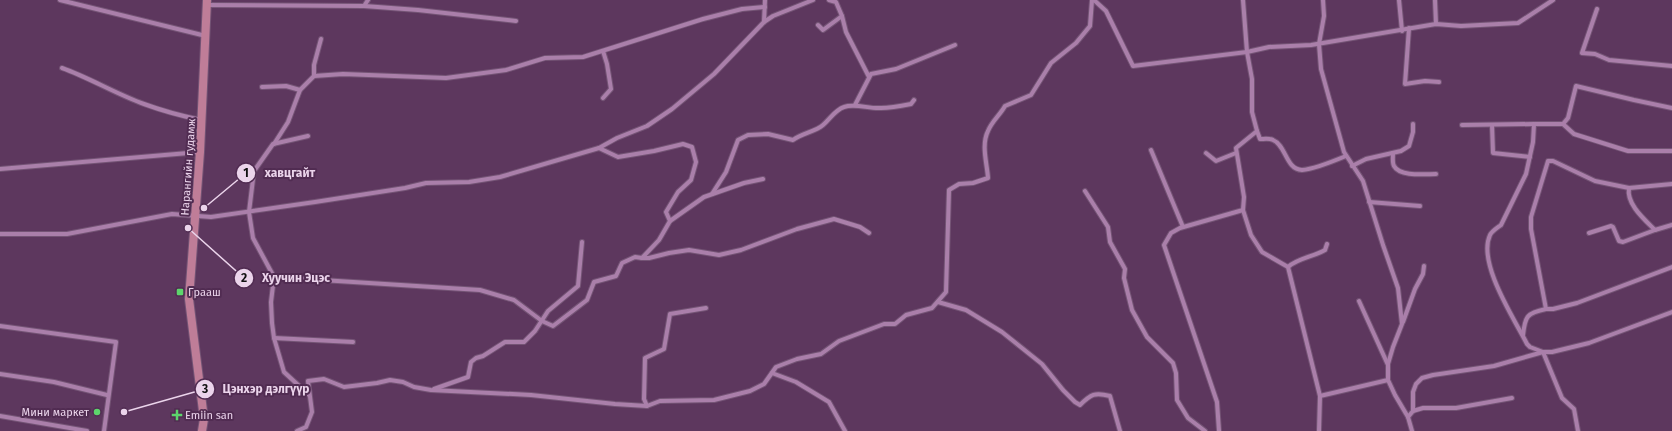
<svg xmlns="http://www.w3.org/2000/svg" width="1672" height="431" font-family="'Fira Sans',sans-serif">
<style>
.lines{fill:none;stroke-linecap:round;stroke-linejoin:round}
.street-casing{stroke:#745475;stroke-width:6}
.secondary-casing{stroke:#745475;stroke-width:10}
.street{stroke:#aa7faa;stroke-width:4}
.secondary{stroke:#bf7d98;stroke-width:8}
.poi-dot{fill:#5dd56c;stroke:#512c52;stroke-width:1.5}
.labels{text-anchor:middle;stroke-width:4;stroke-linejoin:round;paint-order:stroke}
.street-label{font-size:11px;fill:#ebd4eb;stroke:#512c52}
.poi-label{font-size:11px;fill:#ebd4eb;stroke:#512c52;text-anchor:start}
.leader{fill:none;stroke:#ebd4eb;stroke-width:1.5}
.callout-dot{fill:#ebd4eb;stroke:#512c52;stroke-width:1.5}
.mark-label{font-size:12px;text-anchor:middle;font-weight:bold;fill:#111}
.callout-label{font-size:12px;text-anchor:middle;font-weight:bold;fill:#ebd4eb;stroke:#512c52;stroke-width:4;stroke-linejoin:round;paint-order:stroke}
</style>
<rect width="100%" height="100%" fill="#5d375e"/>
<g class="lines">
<defs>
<g id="street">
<path d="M60,0L206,36"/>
<path d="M1094,0L1106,11L1133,66L1247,52L1269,47L1311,45L1436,24L1461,26L1518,23L1553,0"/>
<path d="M1323,0L1324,16L1319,44L1321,69L1344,152L1363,181L1383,245L1398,288L1402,324L1393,347L1388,364V380L1395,395L1408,417L1412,431"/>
<path d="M1399,0L1402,31"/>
<path d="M1435,0L1436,24"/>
<path d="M207,5L364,6L368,0"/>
<path d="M364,6L418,10L516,21"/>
<path d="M1597,9L1582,53L1595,54L1609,60L1672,66"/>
<path d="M842,16L846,32L869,77"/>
<path d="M764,22L765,0"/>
<path d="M818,25L823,30L842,16L836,2L829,0"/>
<path d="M1409,28L1405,84L1425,81L1439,82"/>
<path d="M62,68C90,78 116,94 144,104C163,111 182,116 201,120"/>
<path d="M314,76L343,74L446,78L506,70L545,58L583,57L703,19L742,9L765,7"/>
<path d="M262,87L286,86L300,90"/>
<path d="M603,98L611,89L607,64L603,51"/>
<path d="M855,105L871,74L896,69L955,45"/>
<path d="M1672,108L1634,100L1576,86L1568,118L1563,124H1534L1533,142L1526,174L1501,225C1497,228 1492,231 1490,235C1477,263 1515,320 1527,344L1530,347L1543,352H1552L1589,343L1672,312"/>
<path d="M1563,124L1574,134L1628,151H1672"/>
<path d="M1462,125L1534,124"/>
<path d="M1492,125L1493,153L1530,157"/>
<path d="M1257,131L1260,139C1264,139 1270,138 1273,140C1286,145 1286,170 1302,170C1315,169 1334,161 1346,156"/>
<path d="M308,136L273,144L254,171L249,212L253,238L274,277L271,302L272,323L274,338L284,372L309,395"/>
<path d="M274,144L288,122L300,90L314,76V65L321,39"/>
<path d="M1151,150L1183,227"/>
<path d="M1206,153L1216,161L1236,153"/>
<path d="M1393,153C1393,157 1392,162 1394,166C1400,177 1425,174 1436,174"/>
<path d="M1352,166L1366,159L1401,151L1409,146L1413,132V124"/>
<path d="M0,169L200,152"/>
<path d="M1629,188C1626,204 1645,220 1655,230"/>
<path d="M1085,191L1108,227L1110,242L1125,269L1124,278L1132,310L1147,337L1173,363L1176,373L1177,400L1188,418L1205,431"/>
<path d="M712,194L726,172L738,140L748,135L768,134L793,140C802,133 815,132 823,125C830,119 835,110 844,107C855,103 869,109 881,108C891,108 901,106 911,104L914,100"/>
<path d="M1369,202L1420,206"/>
<path d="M1243,210L1251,235L1262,252L1288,267L1320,396L1319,431"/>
<path d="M670,221L704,197L744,183L763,179"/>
<path d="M1589,233L1611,226L1613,227L1619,241L1623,242L1655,230L1672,225"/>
<path d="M0,234H67L172,214L211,217L315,202L405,188L426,183L469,182L500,177L599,148L617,138L647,126L672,109L714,74L764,22L773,16L813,0"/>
<path d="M642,258H649L669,253L689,250L719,255L741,250L797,229L834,219L860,227L869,233"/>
<path d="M1288,267C1298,258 1313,257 1325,250L1327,244"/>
<path d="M274,277L480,290L514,300L542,321L553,326L587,300L594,282L616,276L622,263L635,257L642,258L659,240L670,221L666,212L678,192L691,180L696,162L692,147L683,144L654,151L618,157L599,148"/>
<path d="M1359,301L1388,365"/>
<path d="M938,302L966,310L1002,332L1042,364L1063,390L1075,402L1080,405C1091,394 1095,392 1110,396L1120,431"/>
<path d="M1546,309H1553L1577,303L1672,267"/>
<path d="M1403,322L1415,289L1423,274L1424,266"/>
<path d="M0,326L116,342L104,431"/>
<path d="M1523,335C1525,316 1527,313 1546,309L1531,229V217L1548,161H1553L1595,181L1629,188L1672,184"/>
<path d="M274,338L353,342"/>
<path d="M772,373L796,382L829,402L845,431"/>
<path d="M0,374L54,382L107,395"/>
<path d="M434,389L468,377L471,362L476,358L483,356L505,342H524L535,331L548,311L578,286L582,242"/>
<path d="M1320,396L1388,380"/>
<path d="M647,406L644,399L645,358L664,349L670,314L706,308"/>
<path d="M1413,411L1423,408H1456L1512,398"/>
<path d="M0,416L87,431"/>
<path d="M1408,417L1413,411V392L1416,384L1422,378L1433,375L1494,366L1543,352L1562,398L1574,409L1578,431"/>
<path d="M297,431L306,427L312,412L308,381L324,379L344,387L377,383L390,380L403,382L414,387L431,390L531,395L615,404L647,406L660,401L714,400L750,391L764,384L776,367L797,359L821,354L839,341L884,324H895L906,315L932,308L946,292L949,190L959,184L973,183L988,178C987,163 981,145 988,131C992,121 1000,115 1005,106L1031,95L1051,63L1076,43L1090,26L1092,0"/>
<path d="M1219,431L1217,402L1164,245L1171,233L1180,228L1243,210L1244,197L1236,148L1257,131L1252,112V79L1247,52L1243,0"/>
</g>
<path id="secondary" d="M202,431L204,419L189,299L200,152L207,0"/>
</defs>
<!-- street casing -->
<use href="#street" class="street-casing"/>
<!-- secondary casing -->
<use href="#secondary" class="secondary-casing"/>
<!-- street -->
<use href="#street" class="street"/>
<!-- secondary -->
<use href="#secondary" class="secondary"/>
</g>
<!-- markers -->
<g class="poi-dot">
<rect x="176" y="288" width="8" height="8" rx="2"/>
<circle cx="97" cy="412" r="4"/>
<path d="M175 409h4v4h4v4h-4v4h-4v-4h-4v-4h4z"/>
</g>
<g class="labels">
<!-- street labels -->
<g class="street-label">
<text transform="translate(188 167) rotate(-86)" y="4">Нарангийн гудамж</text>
</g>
<!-- poi labels -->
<g class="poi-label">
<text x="188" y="296">Грааш</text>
<text x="89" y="416" text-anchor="end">Мини маркет</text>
<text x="185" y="419">Emiin san</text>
</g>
</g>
<!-- callouts -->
<path class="leader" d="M204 208L246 173M188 228L244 278M124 412L205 389"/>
<g class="callout-dot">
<circle cx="204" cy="208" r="4"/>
<circle cx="188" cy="228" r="4"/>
<circle cx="124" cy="412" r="4"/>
<circle cx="246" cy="173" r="10"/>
<circle cx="244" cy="278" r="10"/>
<circle cx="205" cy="389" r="10"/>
</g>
<g class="mark-label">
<text x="246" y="177">1</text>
<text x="244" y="282">2</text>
<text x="205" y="393">3</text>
</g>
<g class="callout-label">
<text x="290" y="177">хавцгайт</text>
<text x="296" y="282">Хуучин Эцэс</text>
<text x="266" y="393">Цэнхэр дэлгүүр</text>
</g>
</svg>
